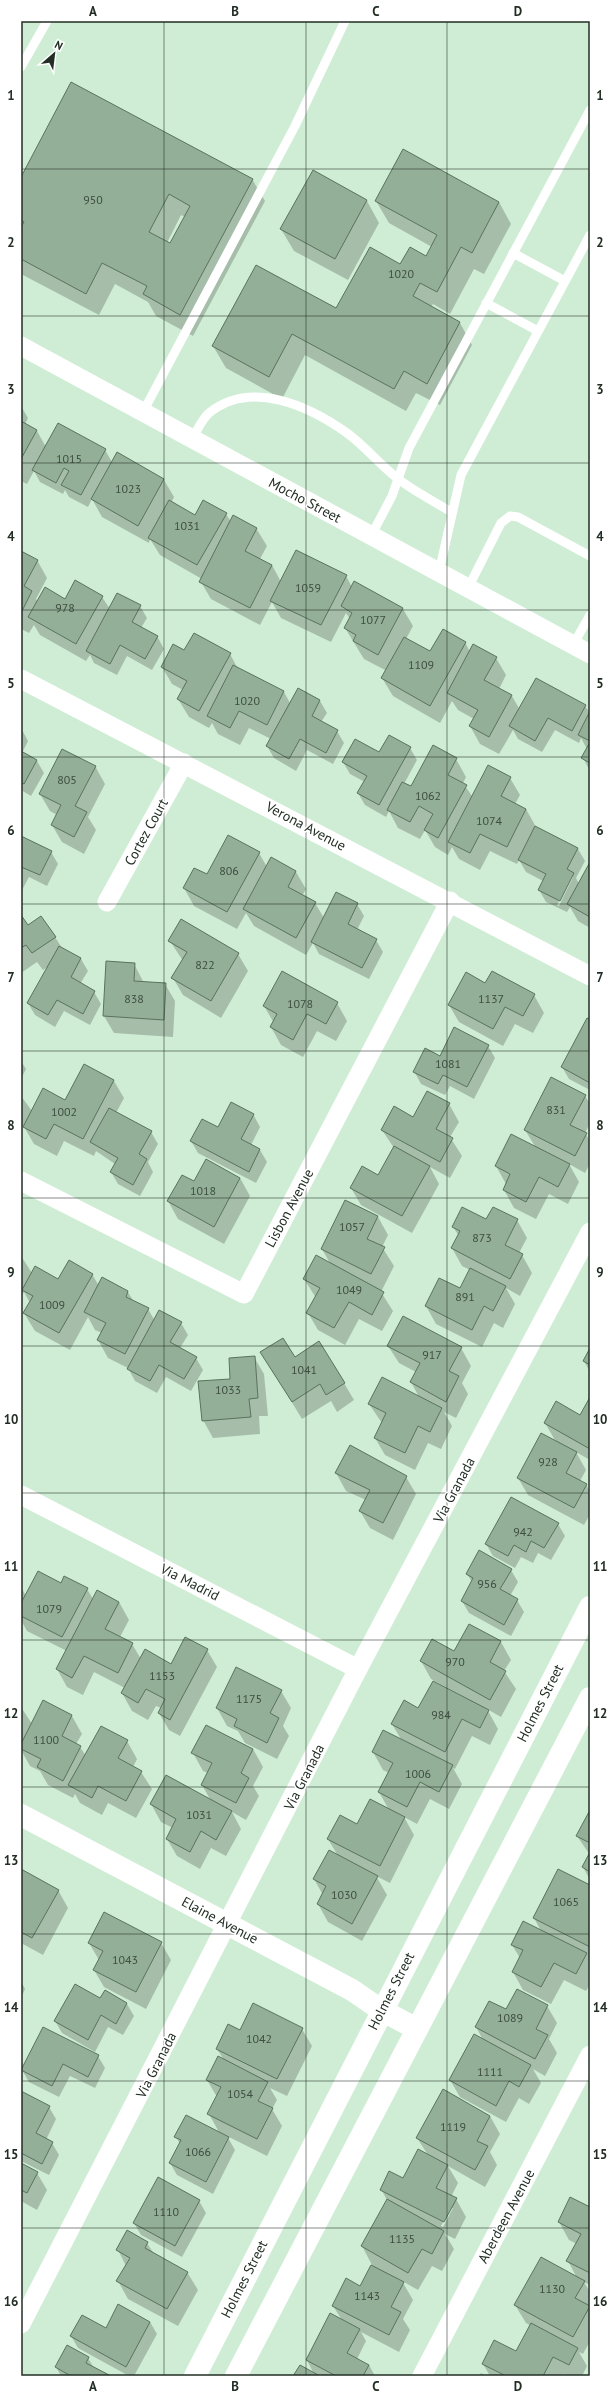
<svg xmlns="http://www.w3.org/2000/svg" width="611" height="2397" font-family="'PT Sans',sans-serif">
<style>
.shadow{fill:#0003;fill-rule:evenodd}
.building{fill:#93af97;stroke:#59735d;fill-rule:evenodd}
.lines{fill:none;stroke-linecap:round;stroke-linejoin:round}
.lane{stroke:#fff;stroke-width:9}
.street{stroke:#fff;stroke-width:19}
.secondary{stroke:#fff;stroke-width:22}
.grid{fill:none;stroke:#222e24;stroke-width:1;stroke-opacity:0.55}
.labels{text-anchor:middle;stroke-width:3;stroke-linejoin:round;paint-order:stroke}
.number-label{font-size:12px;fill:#3e4e41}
.street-label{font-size:14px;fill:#222e24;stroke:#fff}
.neatline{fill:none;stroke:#222e24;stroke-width:1.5}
.grid-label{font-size:13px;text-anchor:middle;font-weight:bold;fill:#222e24}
</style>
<rect width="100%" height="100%" fill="#cfedd4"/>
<!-- shadow -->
<g class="shadow">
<path d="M21,179H252L265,201L193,336L156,316L148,302L115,284L99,315L21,274ZM181,215L185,217L170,245L167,243Z"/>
<path d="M367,201L379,223L348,280L294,251L281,229Z"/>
<path d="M376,201L499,202L511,224L484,274L474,269L450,314L433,304L431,307L460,323L472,345L440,405L416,393L406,411L305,355L282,399L226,368L213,346L336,309L401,265L426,257L432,247L389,223Z"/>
<path d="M21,406L28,418L25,424L37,431L46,447L105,450L112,462L164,480L174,497L171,503L195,516L226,514L231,522L256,528L267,546L260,559L272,565L281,582L346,576L352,587L355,582L403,609L413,626L406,639L431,653L465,642L470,652L496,658L506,675L499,689L512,696L520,710L585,706L590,713V771L583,758L587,749L581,738L579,743L555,730L542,752L518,739L513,730L499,754L480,744L470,726L474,719L458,710L452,701L440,723L393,696L382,678L387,671L364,659L345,628L350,619L346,613L331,642L281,618L272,602L260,625L211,599L201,582L202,579L160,555L150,539L149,543L102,517L92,499L88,507L69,497L65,490L63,494L40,482L34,471L27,484L21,481Z"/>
<path d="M21,552L37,560L47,578L36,599L38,602L102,597L110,609L140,606L147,618L141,628L157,636L164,649L152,670L127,656L117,675L94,663L90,655L86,661L40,635L34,625L29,633L21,629Z"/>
<path d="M184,652L230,654L238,669L284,692L290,703L320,701L327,713L321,722L337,731L344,743L333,764L307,750L296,771L274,758L267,746L271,739L249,728L240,745L218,734L212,723L209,728L189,717L178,699L183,690L172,684L162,667Z"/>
<path d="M21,728L28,741L22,753L37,761L44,773L31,796L21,790Z"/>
<path d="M410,748L417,760L404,784L411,788L456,759L466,777L463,783L472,796L510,778L520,795L515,804L526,809L536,827L578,849L585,861L576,878L579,884L590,864V928L578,921L570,907L567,912L546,902L539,890L543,881L526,872L519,860L517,864L490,851L480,870L459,859L452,847L448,855L435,847L425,830L420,839L398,828L389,811L386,817L365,805L358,793L365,782L350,774L343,762ZM572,875L573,877L559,906L557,905Z"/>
<path d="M95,766L105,784L88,817L96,830L84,854L62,842L52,825L57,815L50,811L40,794Z"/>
<path d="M21,837L51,852L58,864L47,886L29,877L21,892Z"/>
<path d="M259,853L267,867L296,872L306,889L302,896L315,903L324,918L337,894L357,904L364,916L357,930L376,940L383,952L369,979L319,954L313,943L306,955L254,926L246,913L237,929L194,906L184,888Z"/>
<path d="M21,917L28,927L55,937L62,948L81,959L88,971L80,984L94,992L101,1004L90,1025L64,1011L55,1027L35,1015L28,1003L49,966L43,970L37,962L21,973Z"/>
<path d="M170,941L238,954L248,971L221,1018L183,995L173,978L183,961Z"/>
<path d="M134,964L144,983L165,984L175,1001L173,1037L114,1033L104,1016Z"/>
<path d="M534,995L544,1013L533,1033L515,1024L503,1046L459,1022L449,1005Z"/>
<path d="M337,1003L347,1021L336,1041L317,1031L303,1057L281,1045L271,1027L274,1023L264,1006Z"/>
<path d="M590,1020V1090L569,1079L562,1067Z"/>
<path d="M488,1046L495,1058L474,1099L450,1086L445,1095L421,1084L414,1071L440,1057Z"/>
<path d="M21,1061L26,1069L21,1079Z"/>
<path d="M114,1081L124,1098L116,1113L151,1132L158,1144L148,1162L153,1172L140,1196L118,1184L111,1172L115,1164L96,1151L94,1156L64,1141L57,1156L34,1144L23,1125L21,1129V1096L32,1111L66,1101Z"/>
<path d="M585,1096L590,1104V1123L585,1133L590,1141V1163L585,1173L569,1164L579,1182L568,1204L549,1194L536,1219L514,1208L504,1190L506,1184L496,1166L536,1148L525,1130Z"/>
<path d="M449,1104L459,1122L450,1137L462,1156L450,1178L430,1167L439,1184L412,1233L361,1205L351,1188L379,1176L394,1148L382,1130Z"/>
<path d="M253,1114L260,1127L251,1145L260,1150L267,1162L256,1183L198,1153L191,1141Z"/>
<path d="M240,1178L250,1196L224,1244L178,1219L168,1201Z"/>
<path d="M346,1201L378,1217L388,1235L382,1247L394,1266L381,1292L393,1311L382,1331L359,1319L345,1345L318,1330L308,1313L316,1298L304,1279L331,1265L322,1249Z"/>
<path d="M517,1220L527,1238L519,1253L522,1255L532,1273L520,1296L506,1288L515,1304L503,1328L494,1323L482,1347L436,1324L426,1306L460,1289L470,1270L462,1266L452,1248L459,1236L453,1227L487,1221Z"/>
<path d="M21,1256L32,1273L59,1280L92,1274L99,1286L128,1292L134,1302L148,1309L155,1321L181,1323L188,1335L180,1348L196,1358L203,1370L191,1391L166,1377L157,1393L135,1381L128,1368L108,1358L98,1340L102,1333L95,1330L88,1317L70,1350L35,1331L24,1313L30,1303L24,1292L21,1297Z"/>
<path d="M388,1346L461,1348L471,1366L462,1383L468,1394L456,1418L444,1412L452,1426L441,1449L428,1443L415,1470L385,1455L375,1438L382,1423L369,1404L419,1397L411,1382L416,1372L399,1363Z"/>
<path d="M590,1350V1372L584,1361Z"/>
<path d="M262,1353L295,1358L344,1383L354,1400L337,1412L331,1401L302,1419Z"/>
<path d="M254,1357L264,1374L268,1416H259L260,1434L213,1438L203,1420L231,1380Z"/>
<path d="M590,1399V1460L576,1452L586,1470L580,1481L586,1484L590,1492V1514L584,1525L528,1495L518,1478L556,1442L545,1423L580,1416Z"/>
<path d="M350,1446L406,1477L416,1494L393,1540L370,1528L360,1511L366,1500L346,1491L336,1473Z"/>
<path d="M558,1524L565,1536L551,1560L538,1553L533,1563L521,1557L515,1568L493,1556L486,1544Z"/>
<path d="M511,1570L518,1582L510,1596L517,1600L524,1612L511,1636L469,1613L462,1601L472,1582L467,1574Z"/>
<path d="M61,1584L87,1589L93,1599L119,1602L129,1620L120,1637L132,1644L141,1659L172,1665L207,1650L217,1667L180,1736L169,1730L159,1713L161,1708L156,1706L148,1720L132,1711L122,1693L125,1688L94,1672L83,1695L67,1687L57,1669L67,1651L27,1631L21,1620V1587L26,1596Z"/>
<path d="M469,1625L501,1642L511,1660L504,1671L516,1689L501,1717L487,1709L498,1729L490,1745L472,1736L455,1769L453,1768L462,1784L449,1809L430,1799L417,1824L404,1817L414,1835L390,1883L376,1876L387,1895L362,1941L328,1922L318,1904L323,1895L314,1879L338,1856L328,1839L389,1810L379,1792L389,1773L383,1770L373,1752L402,1741L392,1724L419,1709L461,1697L462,1696L431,1679L421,1661L454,1653Z"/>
<path d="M281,1691L291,1708L283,1726L289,1736L277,1759L245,1743L238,1731L227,1726L217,1708Z"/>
<path d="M44,1702L72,1716L82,1734L76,1744L80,1747L86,1756L127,1741L137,1759L133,1767L141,1772L152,1789L136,1818L108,1803L102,1815L80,1803L75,1794L73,1798L48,1785L40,1771L30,1766L21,1750V1707L32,1724Z"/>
<path d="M253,1749L263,1767L253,1786L259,1796L246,1820L232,1812L241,1829L226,1856L211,1848L200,1869L177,1856L167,1839L173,1828L161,1822L151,1804L211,1801L202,1785L208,1773L203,1771L193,1753Z"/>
<path d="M590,1812V1880L583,1867L590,1855L577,1836Z"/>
<path d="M21,1870L58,1890L68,1908L43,1955L21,1943Z"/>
<path d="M590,1886V1984L586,1991L564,1980L551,2004L523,1990L513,1972L520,1958L512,1945L541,1931L534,1918Z"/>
<path d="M89,1943H161L171,1960L146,2009L104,1987L94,1970L99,1960Z"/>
<path d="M21,1981L25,1989L21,1998Z"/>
<path d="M105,1991L127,2004L134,2016L123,2035L108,2027L95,2052L62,2033L55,2021L100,1999Z"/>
<path d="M547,2006L557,2023L549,2039L557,2053L545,2076L533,2069L541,2083L529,2104L519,2098L506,2122L460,2097L450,2080L483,2040L476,2027L507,2011Z"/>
<path d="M302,2029L312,2046L287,2096L270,2088L277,2100L272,2109L282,2126L267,2156L227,2136L235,2150L213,2194L177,2175L170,2163L180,2144L176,2137L220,2134L209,2114L217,2097L207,2080L224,2060L217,2049L240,2032Z"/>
<path d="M98,2056L105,2068L95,2088L70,2076L59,2097L29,2082L22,2070Z"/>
<path d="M21,2092L49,2107L56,2119L46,2140L52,2143L59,2155L49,2175L21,2161Z"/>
<path d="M490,2116L500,2134L490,2152L497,2165L485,2187L448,2166L458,2183L451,2197L456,2199L466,2217L455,2239L445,2234L454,2249L442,2271L432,2266L418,2290L402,2281L413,2300L403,2319L410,2330L399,2352L361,2332L366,2341L357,2359L369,2365L375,2376H295L314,2374L307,2360L330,2315L342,2320L333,2306L361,2287L372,2265L362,2246L387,2200L381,2189L404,2179L428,2155L417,2138ZM451,2208H453L443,2227L441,2226Z"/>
<path d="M21,2165L37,2173L47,2190L37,2210L21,2201Z"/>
<path d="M199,2201L206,2213L182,2257L141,2235L134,2223Z"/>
<path d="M590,2208V2285L584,2282L590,2292V2341L583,2354L579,2352L587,2366L582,2376H568L563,2374L562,2376H490L483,2364L517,2352L531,2326L526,2323L515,2305L577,2278L568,2261L577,2244L569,2240L559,2222Z"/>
<path d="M147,2243L154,2254L187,2272L198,2290L178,2326L128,2299L118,2281L126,2266L118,2250Z"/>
<path d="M150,2322L157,2334L134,2376H129L78,2348L71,2336Z"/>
<path d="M88,2358L94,2368L109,2376H61L56,2367Z"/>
<path d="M481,2373L486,2376H479Z"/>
</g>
<!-- building -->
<g class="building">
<path d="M71,82L253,179L180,315L143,294L147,286L102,263L86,294L21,259V227L24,222L21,220V177ZM169,194L190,206L170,243L149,232Z"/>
<path d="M403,149L499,202L472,253L461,247L437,292L420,283L413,296L460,322L427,384L404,371L394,389L292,334L269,377L212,346L256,265L336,308L370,247L400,264L410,247L426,256L437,235L375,201Z"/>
<path d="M313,170L367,200L335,259L280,229Z"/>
<path d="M21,421L37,430L21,459Z"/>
<path d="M58,423L106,449L81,495L61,485L69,471L64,468L56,483L32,470Z"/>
<path d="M117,452L164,479L138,526L91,499Z"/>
<path d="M169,500L195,515L203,500L227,513L197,565L148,538Z"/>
<path d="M233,515L257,528L245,551L272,565L250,608L199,582Z"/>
<path d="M296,550L347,575L321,625L270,601Z"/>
<path d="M21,551L38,560L24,586L32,591L21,613Z"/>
<path d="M75,580L103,596L76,644L28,617L45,587L65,599Z"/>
<path d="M354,581L403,608L378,655L353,641L356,635L344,628L352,613L341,606Z"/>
<path d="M117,593L141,605L132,622L158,636L145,659L120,645L110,664L86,651Z"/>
<path d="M443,629L466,642L430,706L381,678L404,637L430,651Z"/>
<path d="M194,633L231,653L199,711L177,699L187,681L161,667L173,644L184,650Z"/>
<path d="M473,644L497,657L484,680L512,695L489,737L469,726L478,710L447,693Z"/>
<path d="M233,665L284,691L267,725L239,711L230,728L207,716Z"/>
<path d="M536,678L586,705L572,731L548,718L535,741L509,726Z"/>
<path d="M298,688L320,700L312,716L338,730L326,753L300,739L289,759L266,746Z"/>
<path d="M590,711V741L578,735Z"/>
<path d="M389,735L411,747L379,805L357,793L367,776L342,762L355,739L379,752Z"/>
<path d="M590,742V763L581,758Z"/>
<path d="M433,745L457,758L448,775L467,785L438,838L424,830L433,814L419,806L410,822L387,810L402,782L411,786Z"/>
<path d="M62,749L96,766L75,806L87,812L74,837L51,825L61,805L39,794Z"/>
<path d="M21,751L37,760L24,784L21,782Z"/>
<path d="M488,765L511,777L501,796L526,809L507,847L480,834L470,853L448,842Z"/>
<path d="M535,826L578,848L567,869L574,873L560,901L538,890L546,874L518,860Z"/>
<path d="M228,835L260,852L227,912L183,888L194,868L207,874Z"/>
<path d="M21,836L52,851L40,875L21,867Z"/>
<path d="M271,857L296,871L288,887L316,902L296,938L243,909Z"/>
<path d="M590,862V917L567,904Z"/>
<path d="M336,892L358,903L348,924L377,939L362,968L311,942Z"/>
<path d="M21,915L28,925L41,916L56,937L32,953L26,945L21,948Z"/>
<path d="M181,919L239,953L211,1001L171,978L187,952L168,941Z"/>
<path d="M59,946L81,958L71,977L95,991L83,1014L57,1000L48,1015L27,1003Z"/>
<path d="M106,961L135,963L134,981L166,983L164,1020L103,1016Z"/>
<path d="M282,971L338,1002L326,1024L307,1014L293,1040L270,1027L277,1014L263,1006Z"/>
<path d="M492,971L535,994L523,1016L505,1007L493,1029L448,1005L466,972L485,983Z"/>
<path d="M587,1018L590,1019V1083L561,1067Z"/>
<path d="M454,1027L489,1045L467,1087L443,1075L438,1084L413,1072L425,1048L440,1056Z"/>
<path d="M84,1064L114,1080L83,1139L54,1124L46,1139L23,1127L43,1088L65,1100Z"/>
<path d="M551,1077L586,1095L570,1125L587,1133L575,1156L524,1130Z"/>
<path d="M427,1091L450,1103L436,1129L453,1138L440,1162L381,1130L394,1106L413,1117Z"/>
<path d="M231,1102L254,1114L241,1139L260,1149L249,1172L190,1141L202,1119L218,1127Z"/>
<path d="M109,1108L152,1131L139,1154L147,1159L133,1185L110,1172L118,1158L90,1142Z"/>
<path d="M511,1134L570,1164L558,1187L539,1177L526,1202L503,1190L510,1174L495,1166Z"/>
<path d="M394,1146L430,1166L402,1216L350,1188L362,1166L378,1175Z"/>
<path d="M206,1159L240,1178L214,1227L167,1201L182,1175L194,1181Z"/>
<path d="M345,1200L378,1216L367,1239L385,1247L371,1274L321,1249Z"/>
<path d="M462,1207L486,1219L493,1207L518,1219L505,1245L523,1254L510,1279L451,1248L460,1231L452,1227Z"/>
<path d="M316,1255L384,1292L372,1315L349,1302L334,1328L306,1313L320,1288L303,1279Z"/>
<path d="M69,1260L93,1274L59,1333L23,1313L33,1296L22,1290L35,1266L58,1279Z"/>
<path d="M470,1268L506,1286L493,1311L484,1306L472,1330L425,1306L439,1278L460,1288Z"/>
<path d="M102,1277L128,1291L126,1297L149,1308L125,1354L97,1340L106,1323L84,1312Z"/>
<path d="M159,1310L182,1322L170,1342L197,1357L184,1379L159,1365L150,1381L127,1369Z"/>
<path d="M403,1316L462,1347L449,1371L459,1376L446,1402L410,1382L420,1363L387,1346Z"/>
<path d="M283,1338L295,1357L319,1341L345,1383L326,1395L320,1384L292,1402L260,1352Z"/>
<path d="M590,1348V1365L583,1361Z"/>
<path d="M255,1356L258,1398L249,1399L251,1417L202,1421L198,1381L230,1379L229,1358Z"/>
<path d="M382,1377L442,1408L430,1432L418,1426L405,1453L374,1438L386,1413L368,1404Z"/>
<path d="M590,1397V1449L544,1423L556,1401L580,1415Z"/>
<path d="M541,1433L577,1452L566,1473L587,1484L574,1508L517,1478Z"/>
<path d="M350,1445L407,1476L383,1523L359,1511L370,1490L335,1473Z"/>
<path d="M511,1497L559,1523L544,1548L531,1541L526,1552L514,1545L508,1556L485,1544Z"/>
<path d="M479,1550L512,1569L500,1589L518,1599L504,1625L461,1601L473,1578L466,1574Z"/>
<path d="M38,1571L61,1583L64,1576L88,1588L62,1637L21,1616V1603Z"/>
<path d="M97,1590L119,1602L105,1629L133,1643L118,1673L84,1656L72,1678L56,1669Z"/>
<path d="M469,1624L501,1641L490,1662L506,1671L490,1700L420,1661L432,1639L454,1651Z"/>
<path d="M185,1637L208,1649L170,1720L158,1713L165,1699L146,1689L138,1703L121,1693L145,1649L171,1664Z"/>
<path d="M236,1667L282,1690L270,1713L279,1718L267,1743L234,1726L237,1719L216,1708Z"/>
<path d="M433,1681L489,1710L480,1728L462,1719L445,1752L391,1724L404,1700L418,1708Z"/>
<path d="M43,1700L72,1715L62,1736L81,1746L63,1781L37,1767L41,1759L21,1749V1744Z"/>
<path d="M206,1725L253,1749L241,1773L249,1778L236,1803L201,1785L212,1763L191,1753Z"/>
<path d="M101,1726L128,1740L118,1758L142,1771L126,1801L98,1786L92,1798L68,1785Z"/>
<path d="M383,1730L453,1765L439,1792L420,1782L407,1807L378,1792L393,1763L372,1752Z"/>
<path d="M166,1775L232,1811L216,1840L201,1831L190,1852L166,1839L176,1819L150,1804Z"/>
<path d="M370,1799L405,1817L380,1866L327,1839L340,1815L357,1824Z"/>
<path d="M590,1810V1843L576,1836Z"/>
<path d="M329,1850L378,1876L352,1924L317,1904L326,1886L313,1879Z"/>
<path d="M590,1852V1872L582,1867Z"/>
<path d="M21,1869L59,1890L32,1938L21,1932Z"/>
<path d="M558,1869L590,1885V1947L533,1918Z"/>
<path d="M104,1912L162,1942L136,1992L93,1970L103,1951L88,1943Z"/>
<path d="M523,1921L587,1953L576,1974L554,1963L541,1987L512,1972L523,1950L511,1945Z"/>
<path d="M75,1984L100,1998L105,1990L127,2003L116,2024L101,2015L88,2040L54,2021Z"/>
<path d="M517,1989L548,2005L536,2029L548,2035L535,2059L475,2027L489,2001L506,2009Z"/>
<path d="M253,2003L303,2028L277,2079L216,2049L228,2024L240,2030Z"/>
<path d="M43,2027L99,2055L88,2077L63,2064L52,2086L21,2070Z"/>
<path d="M474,2034L531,2065L519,2087L509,2081L496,2106L449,2080Z"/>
<path d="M218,2056L268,2082L258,2101L273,2108L257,2139L207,2114L221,2087L206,2080Z"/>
<path d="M443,2089L490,2116L477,2141L488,2146L475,2170L416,2138Z"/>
<path d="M21,2091L50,2106L36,2133L53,2142L42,2164L21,2153Z"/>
<path d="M186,2115L229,2137L206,2182L169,2163L181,2140L174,2137Z"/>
<path d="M418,2149L448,2165L436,2188L457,2198L444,2222L380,2190L389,2171L403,2178Z"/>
<path d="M21,2163L38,2172L27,2193L21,2190Z"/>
<path d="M158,2177L200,2200L175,2246L133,2223Z"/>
<path d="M570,2197L590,2207V2273L566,2261L581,2234L558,2222Z"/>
<path d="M387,2199L444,2231L432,2254L422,2249L408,2273L361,2246Z"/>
<path d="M127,2230L148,2242L145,2248L188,2272L167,2309L116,2281L130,2258L116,2250Z"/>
<path d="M541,2257L585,2281L575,2298L590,2306L573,2337L514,2305Z"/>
<path d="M371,2265L404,2282L391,2307L401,2312L389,2335L332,2306L346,2278L360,2286Z"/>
<path d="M118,2304L150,2322L126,2367L70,2336L82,2315L106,2328Z"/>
<path d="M330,2313L360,2329L347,2353L369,2365L363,2376H336L306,2360Z"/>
<path d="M531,2323L578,2348L569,2365L553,2357L543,2376H506L482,2364L494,2340L516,2351Z"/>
<path d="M67,2345L89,2357L86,2363L111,2376H71L55,2367Z"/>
<path d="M300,2365L320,2376H293Z"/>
</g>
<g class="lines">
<!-- lane -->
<g class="lane">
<path d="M21,67L47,21"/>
<path d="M513,253L565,281"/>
<path d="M486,303L538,331"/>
<path d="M143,412L295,126L345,21"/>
<path d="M192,439C197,431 202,419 209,413C251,379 309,406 347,433C365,446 379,464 397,478C413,491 434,501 451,512"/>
<path d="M371,536L392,496L409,448L590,110"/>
<path d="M439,572L461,475L590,235"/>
<path d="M468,588L501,523L510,516L518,517L590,556"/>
<path d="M573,645L590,615"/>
</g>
<!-- street -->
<g class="street">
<path d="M21,346L590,654"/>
<path d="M21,679L590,976"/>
<path d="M107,902L184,763"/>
<path d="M21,1181L244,1294L450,901"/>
<path d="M21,1495L358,1669"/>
<path d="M21,2324L358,1669L590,1232"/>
<path d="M422,2376L590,2055"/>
</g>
<!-- secondary -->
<g class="secondary">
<path d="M21,1815L352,1990L381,2010L417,2029"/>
<path d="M195,2376L590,1607"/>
<path d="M236,2376L590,1698"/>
</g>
</g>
<!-- grid -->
<path class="grid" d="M164,21V2376M306,21V2376M447,21V2376M21,169H590M21,316H590M21,463H590M21,610H590M21,757H590M21,904H590M21,1051H590M21,1198H590M21,1346H590M21,1493H590M21,1640H590M21,1787H590M21,1934H590M21,2081H590M21,2228H590"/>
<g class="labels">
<!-- number labels -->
<g class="number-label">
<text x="93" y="204">950</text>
<text x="401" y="278">1020</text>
<text x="69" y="463">1015</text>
<text x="128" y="493">1023</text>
<text x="187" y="530">1031</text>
<text x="308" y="592">1059</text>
<text x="65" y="612">978</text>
<text x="373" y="624">1077</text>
<text x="421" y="669">1109</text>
<text x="247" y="705">1020</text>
<text x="67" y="784">805</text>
<text x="428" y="800">1062</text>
<text x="489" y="825">1074</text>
<text x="229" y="875">806</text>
<text x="205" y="969">822</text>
<text x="134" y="1003">838</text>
<text x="491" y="1003">1137</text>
<text x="300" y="1008">1078</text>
<text x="448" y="1068">1081</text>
<text x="556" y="1114">831</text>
<text x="64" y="1116">1002</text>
<text x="203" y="1195">1018</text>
<text x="352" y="1231">1057</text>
<text x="482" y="1242">873</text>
<text x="349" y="1294">1049</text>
<text x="465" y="1301">891</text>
<text x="52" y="1309">1009</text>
<text x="432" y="1359">917</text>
<text x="304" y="1374">1041</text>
<text x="228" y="1394">1033</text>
<text x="548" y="1466">928</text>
<text x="523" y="1536">942</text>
<text x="487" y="1588">956</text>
<text x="49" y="1613">1079</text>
<text x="455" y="1666">970</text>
<text x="162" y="1680">1153</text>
<text x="249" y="1703">1175</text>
<text x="441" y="1719">984</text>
<text x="46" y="1744">1100</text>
<text x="418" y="1778">1006</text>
<text x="199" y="1819">1031</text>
<text x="344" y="1899">1030</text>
<text x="566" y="1906">1065</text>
<text x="125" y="1964">1043</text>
<text x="510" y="2022">1089</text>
<text x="259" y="2043">1042</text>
<text x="490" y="2076">1111</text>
<text x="240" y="2098">1054</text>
<text x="453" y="2131">1119</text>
<text x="198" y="2156">1066</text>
<text x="166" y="2216">1110</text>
<text x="402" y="2243">1135</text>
<text x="552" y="2293">1130</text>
<text x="367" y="2300">1143</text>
</g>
<!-- street labels -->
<g class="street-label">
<text transform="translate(305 500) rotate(28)" y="5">Mocho Street</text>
<text transform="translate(306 826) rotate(28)" y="5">Verona Avenue</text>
<text transform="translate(146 832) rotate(-61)" y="5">Cortez Court</text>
<text transform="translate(289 1208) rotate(-62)" y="5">Lisbon Avenue</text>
<text transform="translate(454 1490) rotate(-62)" y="5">Via Granada</text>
<text transform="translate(190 1582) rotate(27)" y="5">Via Madrid</text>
<text transform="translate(540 1703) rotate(-63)" y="5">Holmes Street</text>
<text transform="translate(304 1777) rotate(-63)" y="5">Via Granada</text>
<text transform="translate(220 1920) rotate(28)" y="5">Elaine Avenue</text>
<text transform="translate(391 1991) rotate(-63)" y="5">Holmes Street</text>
<text transform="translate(156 2065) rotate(-63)" y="5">Via Granada</text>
<text transform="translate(506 2216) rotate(-62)" y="5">Aberdeen Avenue</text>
<text transform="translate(244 2279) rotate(-63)" y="5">Holmes Street</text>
</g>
</g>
<!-- border -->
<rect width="611" height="2397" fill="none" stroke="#ffffff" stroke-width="44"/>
<!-- north arrow -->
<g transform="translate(54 54) rotate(28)" stroke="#ffffff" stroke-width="3" paint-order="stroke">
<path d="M0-3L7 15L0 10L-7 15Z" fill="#222e24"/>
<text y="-6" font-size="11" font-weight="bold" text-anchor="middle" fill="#222e24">N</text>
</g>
<rect x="22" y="22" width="567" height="2353" class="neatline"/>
<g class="grid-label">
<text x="93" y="16">A</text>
<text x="235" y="16">B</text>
<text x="376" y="16">C</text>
<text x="518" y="16">D</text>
<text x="11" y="100">1</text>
<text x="600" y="100">1</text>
<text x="11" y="247">2</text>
<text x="600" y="247">2</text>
<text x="11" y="394">3</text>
<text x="600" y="394">3</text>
<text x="11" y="541">4</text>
<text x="600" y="541">4</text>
<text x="11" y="688">5</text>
<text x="600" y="688">5</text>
<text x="11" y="835">6</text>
<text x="600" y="835">6</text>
<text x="11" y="982">7</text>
<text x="600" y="982">7</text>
<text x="11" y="1130">8</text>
<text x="600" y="1130">8</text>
<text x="11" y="1277">9</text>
<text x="600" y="1277">9</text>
<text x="11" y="1424">10</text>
<text x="600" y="1424">10</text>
<text x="11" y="1571">11</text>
<text x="600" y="1571">11</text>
<text x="11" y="1718">12</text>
<text x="600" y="1718">12</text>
<text x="11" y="1865">13</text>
<text x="600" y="1865">13</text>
<text x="11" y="2012">14</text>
<text x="600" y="2012">14</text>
<text x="11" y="2159">15</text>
<text x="600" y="2159">15</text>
<text x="11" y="2306">16</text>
<text x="600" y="2306">16</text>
<text x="93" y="2391">A</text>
<text x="235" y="2391">B</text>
<text x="376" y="2391">C</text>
<text x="518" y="2391">D</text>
</g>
</svg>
